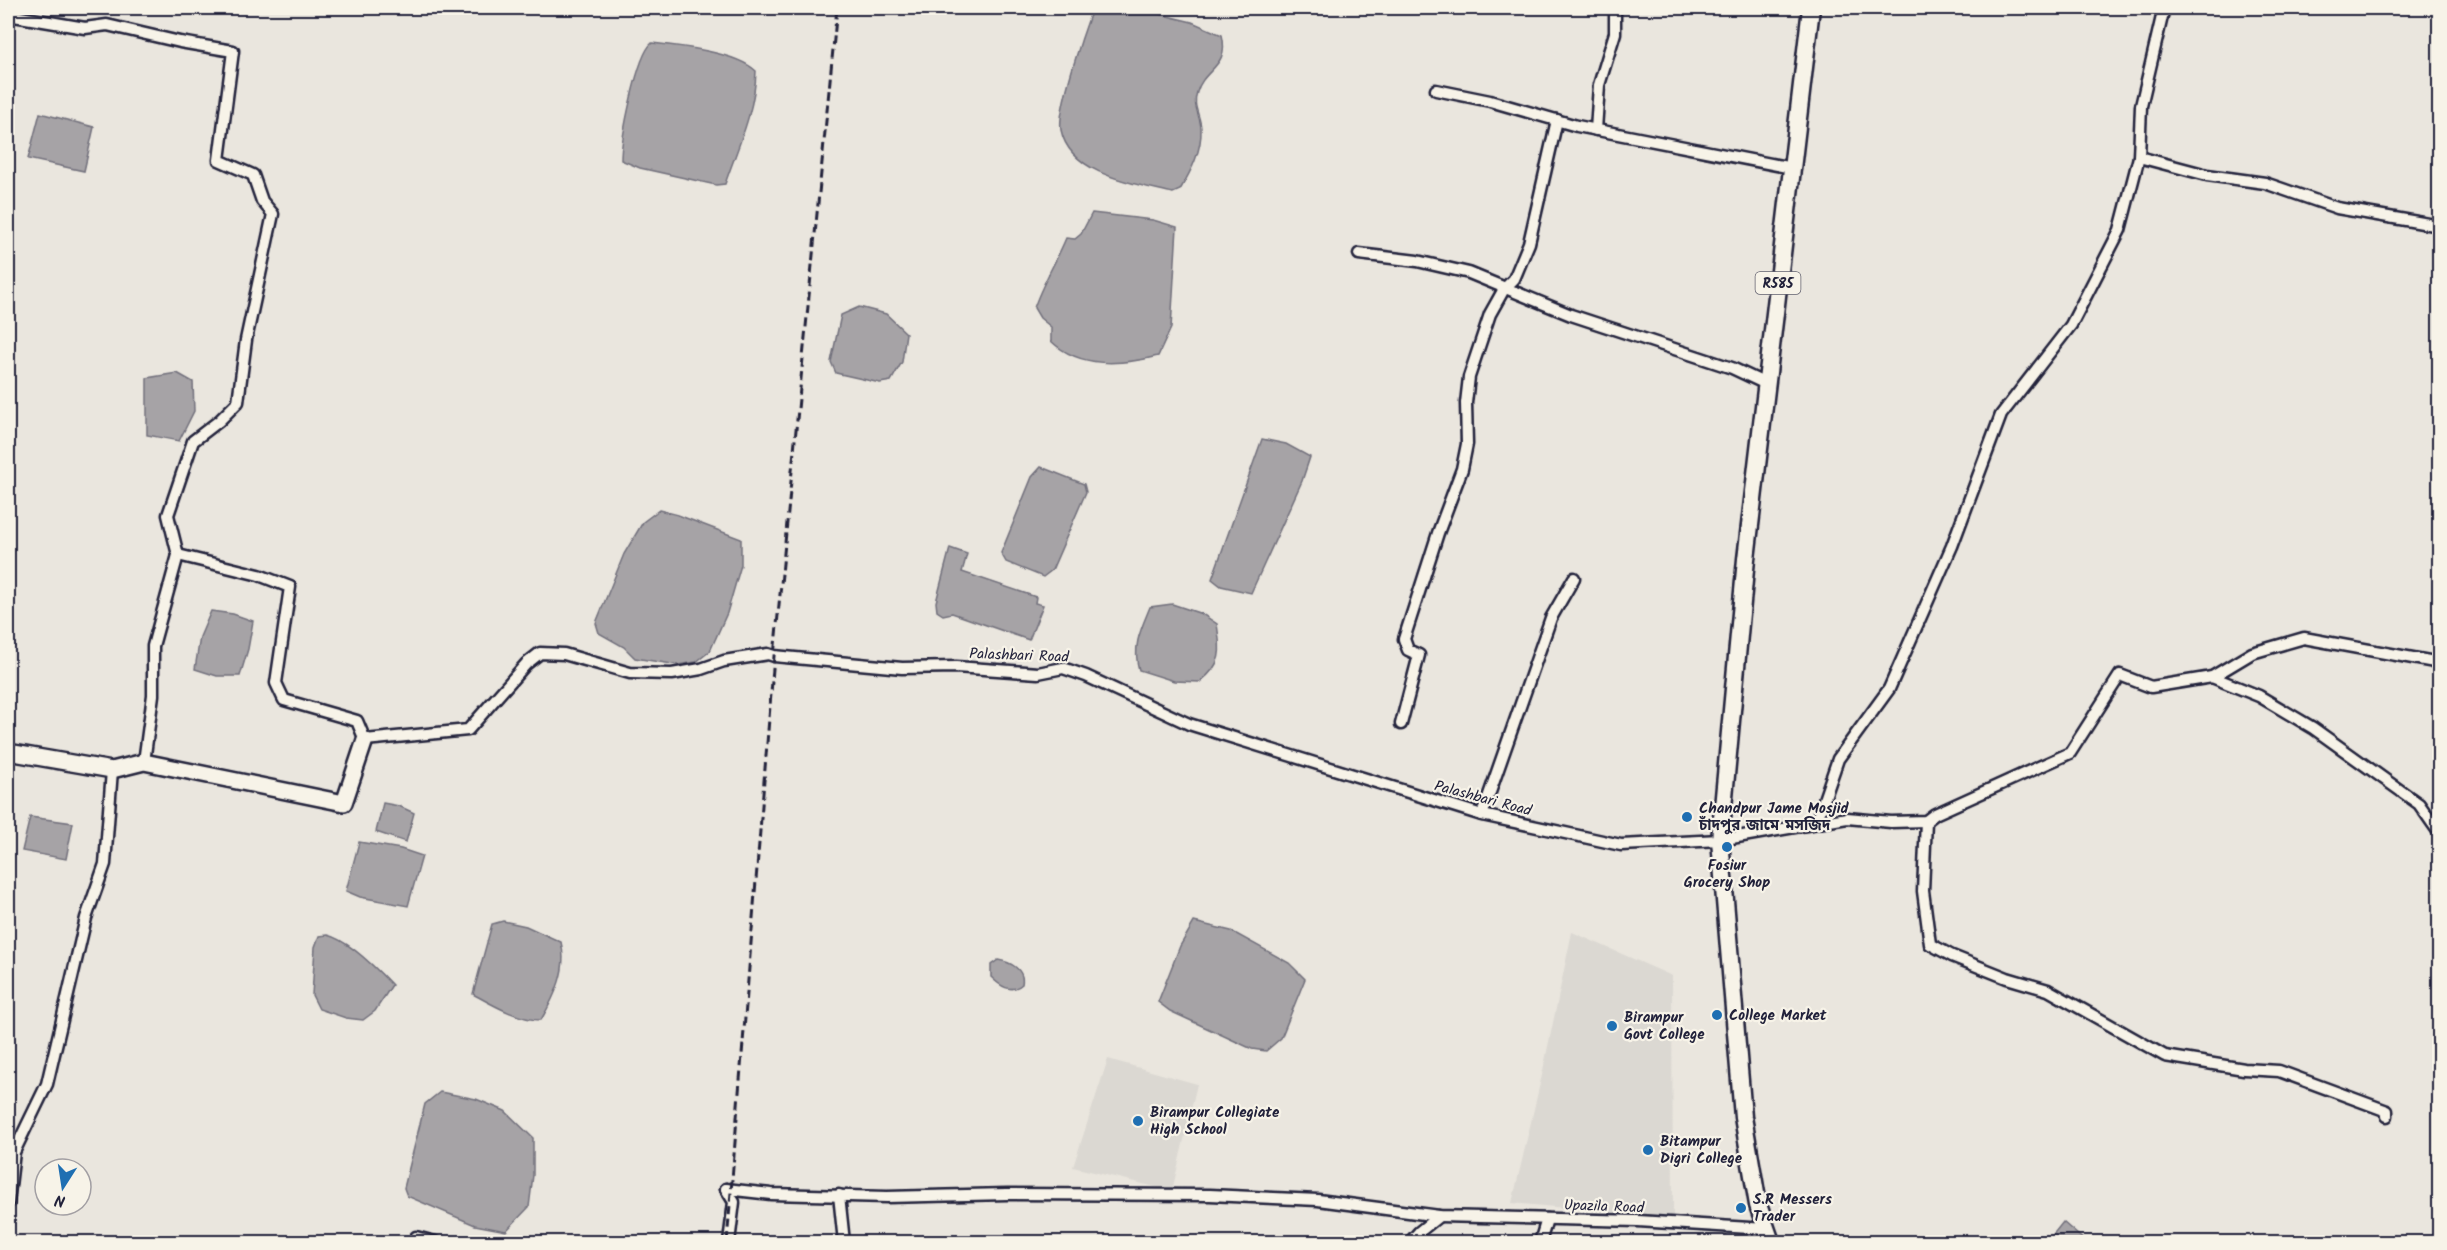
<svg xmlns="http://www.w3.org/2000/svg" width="2447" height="1250" font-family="Kalam,'Noto Sans Bengali',sans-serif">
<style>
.built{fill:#dbd8d2}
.water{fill:#a6a3a6;stroke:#716f7b;stroke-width:1.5}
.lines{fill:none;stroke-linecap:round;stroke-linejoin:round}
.street-casing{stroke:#22223b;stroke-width:15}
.secondary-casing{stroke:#22223b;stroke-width:20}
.primary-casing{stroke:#22223b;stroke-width:21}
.street{stroke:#f7f3e8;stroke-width:10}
.secondary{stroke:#f7f3e8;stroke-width:15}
.primary{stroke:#f7f3e8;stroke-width:16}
.rail{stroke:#22223b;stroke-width:3;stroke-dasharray:9 4.5;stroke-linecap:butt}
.poi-dot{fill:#1f6fb2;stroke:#f7f3e8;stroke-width:2}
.labels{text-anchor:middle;stroke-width:4.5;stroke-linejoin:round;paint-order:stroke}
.shield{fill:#f7f3e8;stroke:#62616f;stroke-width:1.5}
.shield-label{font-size:14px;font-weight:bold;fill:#22223b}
.street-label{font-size:15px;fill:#22223b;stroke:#f7f3e8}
.poi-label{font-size:15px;font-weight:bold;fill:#22223b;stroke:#f7f3e8;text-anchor:start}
</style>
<rect width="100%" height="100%" fill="#eae6de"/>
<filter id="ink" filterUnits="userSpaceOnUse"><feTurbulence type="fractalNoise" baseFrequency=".0167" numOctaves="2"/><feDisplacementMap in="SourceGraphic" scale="12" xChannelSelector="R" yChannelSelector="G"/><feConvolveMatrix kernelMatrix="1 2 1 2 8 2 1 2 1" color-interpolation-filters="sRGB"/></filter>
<g filter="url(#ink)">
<!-- built -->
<g class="built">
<path d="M1572,932L1672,976L1673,1218L1512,1203L1542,1075Z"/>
<path d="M1108,1059L1197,1084L1172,1191L1073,1167Z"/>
</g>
<!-- water -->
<g class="water">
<path d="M1092,9L1155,13L1192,22L1222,35C1230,67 1204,68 1197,92C1192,106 1200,114 1201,128C1202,151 1191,171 1180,190L1173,193C1136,184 1070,175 1061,130C1057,110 1084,31 1092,9Z"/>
<path d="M652,43C680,46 736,52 756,71C755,111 738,146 725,184L716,185L640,168L621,160C621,139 637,55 652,43Z"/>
<path d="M40,113L94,127L84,171L28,159Z"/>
<path d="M1092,213L1153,220L1177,227L1171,328L1158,356C1122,365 1080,369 1051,341V327L1040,318L1034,308C1042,284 1056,262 1066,238L1075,239L1081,234Z"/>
<path d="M859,307L886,314L906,333L902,362L891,381L880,383L836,373L831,362L841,315Z"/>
<path d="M177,373L193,382L194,411L179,441L147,435V378Z"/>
<path d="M1262,439L1286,444L1310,457L1302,481L1251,593L1221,586L1212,579Z"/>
<path d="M1041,467L1084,484L1086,492L1052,570L1043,577L1006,562L1001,553L1032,477Z"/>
<path d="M659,510L678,515L741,539V565L727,613L710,651L696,662L678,665L635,658L624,647L599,633L596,623L624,554L643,522Z"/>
<path d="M950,548L967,554L962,572L1036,597L1035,603L1043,605L1029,640L952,613L943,615L937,611L936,602Z"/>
<path d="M1172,604L1202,614L1217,624C1221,652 1223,664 1200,682L1174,681L1139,670C1132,646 1141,629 1150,607Z"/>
<path d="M211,611L233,614L253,621L248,649L240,676H217L195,669L200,637Z"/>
<path d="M383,803L399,806L414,813L406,842L376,832Z"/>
<path d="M30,817L73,823L66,859L22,851Z"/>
<path d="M359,842L401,849L422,856L408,906L360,897L346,891Z"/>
<path d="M503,921L526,926L561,942C568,969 555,996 541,1020C518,1020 493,1005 473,994L492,924Z"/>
<path d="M1194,922L1231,931L1289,963L1305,979L1281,1038L1266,1051L1252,1049L1170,1011L1158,1002L1180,946Z"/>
<path d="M327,935C348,940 377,969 392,985L375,1011L363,1020L346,1018L319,1009L312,995L315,947L319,936Z"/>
<path d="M998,960C1011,962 1025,970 1022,984C1011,994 1000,986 991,977V965Z"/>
<path d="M440,1092L476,1099L505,1111L533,1138V1175L529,1207L506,1231L475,1225L407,1196L404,1188L425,1104Z"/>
<path d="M2063,1222L2086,1242H2047Z"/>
</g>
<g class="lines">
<defs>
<g id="street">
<path d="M2164,8L2141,106L2139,157L2207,175L2265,183L2337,208L2440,226"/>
<path d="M8,15L85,28L107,25L180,42L233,51L219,160L253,175L262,201L273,214L246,340L238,402L219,421L193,441L168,515L178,555L259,575L290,587L276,683L284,700L357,721L365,740L468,730L526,664L540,653L564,654L630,673L672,674L701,669L724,661L768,654L774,656L902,668L956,667L1038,673L1063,668L1086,676L1189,724L1482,815L1621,845L1720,840L1847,818L1891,822L1926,821L1935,814L2070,753L2120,675L2151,687L2212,677L2252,653L2304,638L2440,663"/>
<path d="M1436,90L1490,101L1577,126L1792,168"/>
<path d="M1596,130L1599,85L1615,33V8"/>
<path d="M1359,254L1417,261L1469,273L1571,315L1732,368L1766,384"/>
<path d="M2212,677L2259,696L2313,728L2419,804L2440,834"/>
<path d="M1401,724L1419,655L1408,650L1404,639L1438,533L1462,469L1467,444L1466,403L1469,377L1490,314L1504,289L1514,279L1529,243L1557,120"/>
<path d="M144,762L153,695V646L178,555"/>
<path d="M1482,815L1551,618L1574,578"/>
<path d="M1926,821L1923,891L1930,944L1952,956L2007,978L2048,990L2165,1056L2244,1069L2279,1071L2387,1111V1116"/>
<path d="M1816,823L1838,759L1889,689L1952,546L2001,415L2071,325L2120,230L2139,157"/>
<path d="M726,1189L771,1194L887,1197L1007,1194L1210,1195L1318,1200L1439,1216L1638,1221L1766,1229"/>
<path d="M726,1189L734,1202L729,1242"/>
<path d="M839,1195L844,1242"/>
<path d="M8,1203L14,1152L47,1084L86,918L105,864L112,770"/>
<path d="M416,1237L435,1242"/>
<path d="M1410,1242L1419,1232L1439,1216"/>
<path d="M1540,1242L1547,1219"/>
</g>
<path id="secondary" d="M8,752L112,770L144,762L344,803L365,740"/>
<path id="primary" d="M1771,1242L1758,1205L1743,1117L1720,840L1746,559L1811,8"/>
</defs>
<!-- street casing -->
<use href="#street" class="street-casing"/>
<!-- secondary casing -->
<use href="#secondary" class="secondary-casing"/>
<!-- primary casing -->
<use href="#primary" class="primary-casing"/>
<!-- street -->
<use href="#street" class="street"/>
<!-- secondary -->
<use href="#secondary" class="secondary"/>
<!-- primary -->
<use href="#primary" class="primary"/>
<!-- rail -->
<path class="rail" d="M727,1242L774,656L837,8"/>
</g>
</g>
<!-- markers -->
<g class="poi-dot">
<circle cx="1687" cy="817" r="6"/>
<circle cx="1727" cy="847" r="6"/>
<circle cx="1717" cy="1015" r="6"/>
<circle cx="1612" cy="1026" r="6"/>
<circle cx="1138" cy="1121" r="6"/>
<circle cx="1648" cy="1150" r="6"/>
<circle cx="1741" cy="1208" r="6"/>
</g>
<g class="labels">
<!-- shield labels -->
<rect class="shield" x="1755.5" y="272" width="45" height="22" rx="4.5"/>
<g class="shield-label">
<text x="1778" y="288">R585</text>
</g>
<!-- street labels -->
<g class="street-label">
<text transform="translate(1019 655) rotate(2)" y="5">Palashbari Road</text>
<text transform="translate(1483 798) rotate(15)" y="5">Palashbari Road</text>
<text transform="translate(1604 1206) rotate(2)" y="5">Upazila Road</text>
</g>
<!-- poi labels -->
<g class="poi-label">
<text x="1699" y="813">Chandpur Jame Mosjid<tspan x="1699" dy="17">চাঁদপুর জামে মসজিদ</tspan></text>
<text x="1727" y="870" text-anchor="middle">Fosiur<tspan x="1727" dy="17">Grocery Shop</tspan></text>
<text x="1729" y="1020">College Market</text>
<text x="1624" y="1022">Birampur<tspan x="1624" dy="17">Govt College</tspan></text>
<text x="1150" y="1117">Birampur Collegiate<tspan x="1150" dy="17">High School</tspan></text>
<text x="1660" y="1146">Bitampur<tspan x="1660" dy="17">Digri College</tspan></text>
<text x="1753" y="1204">S.R Messers<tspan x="1753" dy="17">Trader</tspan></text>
</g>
</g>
<!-- margin -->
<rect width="2447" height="1250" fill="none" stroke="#f7f3e8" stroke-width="30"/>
<rect x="15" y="15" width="2417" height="1220" fill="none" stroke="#22223b" stroke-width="2" filter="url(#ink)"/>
<!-- north arrow -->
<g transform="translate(63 1187) rotate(192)"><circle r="28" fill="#f7f3e8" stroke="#a29fa3" stroke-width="1.5"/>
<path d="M0-4.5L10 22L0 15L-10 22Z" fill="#1f6fb2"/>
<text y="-9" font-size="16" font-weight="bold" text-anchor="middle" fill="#22223b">N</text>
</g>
</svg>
